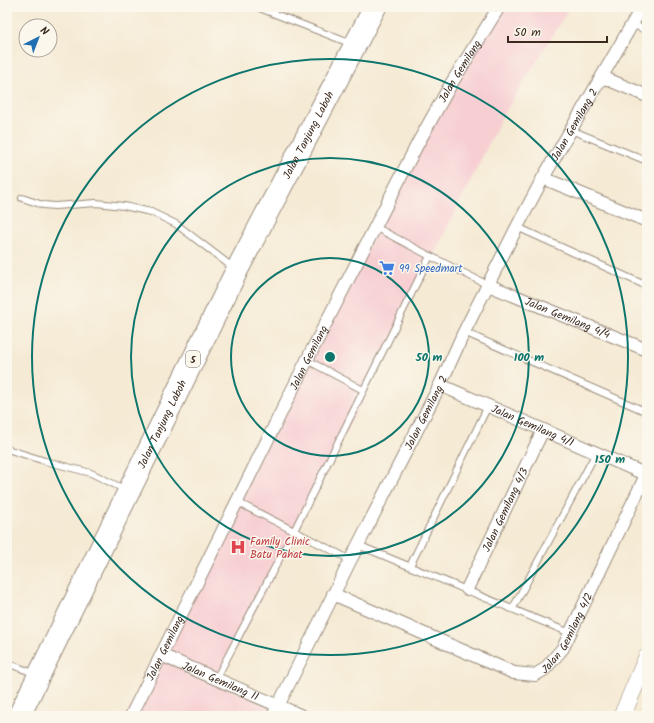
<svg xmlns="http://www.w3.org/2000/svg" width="654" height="723" font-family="Kalam,sans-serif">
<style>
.built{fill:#f7cfd3}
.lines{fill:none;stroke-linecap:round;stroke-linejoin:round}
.lane-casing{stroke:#988a79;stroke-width:8}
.street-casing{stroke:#988a79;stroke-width:14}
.secondary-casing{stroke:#988a79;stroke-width:18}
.highway-casing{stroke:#988a79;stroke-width:24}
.lane{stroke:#fff;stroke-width:6}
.street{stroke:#fff;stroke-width:12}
.secondary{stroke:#fff;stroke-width:17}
.highway{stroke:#fff;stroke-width:22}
.ring{fill:none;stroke:#0f766e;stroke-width:2}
.labels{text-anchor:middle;stroke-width:3;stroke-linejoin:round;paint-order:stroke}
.shield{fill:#fbf7ec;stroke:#75685c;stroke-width:1}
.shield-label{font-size:10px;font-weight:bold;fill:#3b2a1e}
.street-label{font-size:11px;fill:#3b2a1e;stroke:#fbf7ec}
.shop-label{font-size:11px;fill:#366cbe;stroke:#fbf7ec;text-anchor:start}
.health-label{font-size:11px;fill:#be3a42;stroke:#fbf7ec;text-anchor:start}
.centre{fill:#0f766e;stroke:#fbf7ec;stroke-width:2}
.ring-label{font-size:12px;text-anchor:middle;font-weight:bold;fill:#0f766e;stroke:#fbf7ec;stroke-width:3;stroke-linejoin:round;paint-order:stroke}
</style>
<rect width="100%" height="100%" fill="#fbf7ec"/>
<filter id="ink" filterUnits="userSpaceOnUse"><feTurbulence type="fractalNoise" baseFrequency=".025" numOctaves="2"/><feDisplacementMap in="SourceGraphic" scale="8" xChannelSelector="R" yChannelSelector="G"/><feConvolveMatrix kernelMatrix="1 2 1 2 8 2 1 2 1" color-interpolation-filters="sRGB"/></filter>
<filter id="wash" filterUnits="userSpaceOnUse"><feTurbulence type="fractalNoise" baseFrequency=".012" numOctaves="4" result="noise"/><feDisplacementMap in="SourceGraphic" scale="16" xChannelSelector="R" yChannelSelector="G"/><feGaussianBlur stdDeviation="0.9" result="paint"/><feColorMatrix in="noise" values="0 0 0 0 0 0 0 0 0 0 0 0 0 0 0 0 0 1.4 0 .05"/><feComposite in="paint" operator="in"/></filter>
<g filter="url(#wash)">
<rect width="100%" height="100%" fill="#f5ead4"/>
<!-- built -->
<path class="built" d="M493,7H570L502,117L298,529L217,684L272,708L267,716H126Z"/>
</g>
<g filter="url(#ink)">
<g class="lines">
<defs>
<g id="lane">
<path d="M257,7L352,44"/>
<path d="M632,24L647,31"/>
<path d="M571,130L647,161"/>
<path d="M22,198L43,205L55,206L96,203L124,206L151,212L176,224L235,269"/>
<path d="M375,227L430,256L488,285"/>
<path d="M517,227L647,286"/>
<path d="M464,332L647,412"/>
<path d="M307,360L363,390"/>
<path d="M7,449L45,461L91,473L126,490"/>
<path d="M237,502L351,560"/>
<path d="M358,545L570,633"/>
<path d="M410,566L488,406"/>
<path d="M513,608L596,453"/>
<path d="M7,663L36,674"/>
<path d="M216,679L294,531L430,256"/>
</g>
<g id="street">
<path d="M602,77L647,96"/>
<path d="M543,178L647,221"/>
<path id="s1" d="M488,285L647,350"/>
<path id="s2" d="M440,385L647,475"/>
<path id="s3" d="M467,589L543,430"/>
<path id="s4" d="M333,594L514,673L535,675L545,669L563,648L646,475"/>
<path id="s5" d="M161,655L302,716"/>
<path id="s6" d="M131,716L307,360L418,143L451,84L499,7"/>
<path id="s7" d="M273,716L358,545L440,385L464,332L517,227L543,178L642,7"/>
</g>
<path id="secondary" d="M622,716L647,657"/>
<g id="highway">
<path id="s8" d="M19,716L237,270L375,7"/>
</g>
</defs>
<!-- lane casing -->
<use href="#lane" class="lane-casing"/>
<!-- street casing -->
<use href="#street" class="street-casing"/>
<!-- secondary casing -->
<use href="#secondary" class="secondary-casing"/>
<!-- highway casing -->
<use href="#highway" class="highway-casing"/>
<!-- lane -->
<use href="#lane" class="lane"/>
<!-- street -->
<use href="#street" class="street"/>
<!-- secondary -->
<use href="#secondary" class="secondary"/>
<!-- highway -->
<use href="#highway" class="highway"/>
</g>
</g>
<!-- distance rings -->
<g class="ring">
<circle cx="330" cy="357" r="99"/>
<circle cx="330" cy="357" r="199"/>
<circle cx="330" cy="357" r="298"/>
</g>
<!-- icons -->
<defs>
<symbol id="supermarket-bare" viewBox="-9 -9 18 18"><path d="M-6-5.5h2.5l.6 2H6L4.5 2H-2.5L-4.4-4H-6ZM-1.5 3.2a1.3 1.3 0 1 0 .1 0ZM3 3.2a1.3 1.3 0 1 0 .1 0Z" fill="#3f7fe0" stroke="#fbf7ec" stroke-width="2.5" paint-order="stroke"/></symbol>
<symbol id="hospital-bare" viewBox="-9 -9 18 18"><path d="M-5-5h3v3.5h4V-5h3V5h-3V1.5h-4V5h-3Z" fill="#e0444e" stroke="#fbf7ec" stroke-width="2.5" paint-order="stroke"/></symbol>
</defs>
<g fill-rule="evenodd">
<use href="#supermarket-bare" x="376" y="257" width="22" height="22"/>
<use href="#hospital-bare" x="227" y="536" width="22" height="22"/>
</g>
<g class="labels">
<!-- shield labels -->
<rect class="shield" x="186" y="351" width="14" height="16" rx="3"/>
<g class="shield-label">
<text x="193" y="363">5</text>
</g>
<!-- street labels -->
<g class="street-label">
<text dy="4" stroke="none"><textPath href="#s6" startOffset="724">Jalan Gemilang</textPath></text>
<text dy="4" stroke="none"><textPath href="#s7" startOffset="664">Jalan Gemilang 2</textPath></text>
<text dy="4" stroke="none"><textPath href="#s8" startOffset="649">Jalan Tanjung Laboh</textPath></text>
<text dy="4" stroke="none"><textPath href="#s1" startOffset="86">Jalan Gemilang 4/4</textPath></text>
<text dy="4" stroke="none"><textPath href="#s6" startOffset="400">Jalan Gemilang</textPath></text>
<text dy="4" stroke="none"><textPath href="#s7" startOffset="340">Jalan Gemilang 2</textPath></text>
<text dy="4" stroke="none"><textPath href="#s8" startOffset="325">Jalan Tanjung Laboh</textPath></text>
<text dy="4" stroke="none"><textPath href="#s2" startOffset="101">Jalan Gemilang 4/1</textPath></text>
<text dy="4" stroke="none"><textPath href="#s3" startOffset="88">Jalan Gemilang 4/3</textPath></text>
<text dy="4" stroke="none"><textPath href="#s4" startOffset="273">Jalan Gemilang 4/2</textPath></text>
<text dy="4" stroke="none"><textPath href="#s6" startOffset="76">Jalan Gemilang</textPath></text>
<text dy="4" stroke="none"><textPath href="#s5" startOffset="65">Jalan Gemilang 11</textPath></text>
</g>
<!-- shop labels -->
<g class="shop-label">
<text x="399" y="272">99 Speedmart</text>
</g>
<!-- health labels -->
<g class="health-label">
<text x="250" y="545">Family Clinic<tspan x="250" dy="13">Batu Pahat</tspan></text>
</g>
</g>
<circle cx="330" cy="357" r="6" class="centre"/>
<g class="ring-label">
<text x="429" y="361">50 m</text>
<text x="529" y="361">100 m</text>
<text x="610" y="463">150 m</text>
</g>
<!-- margin -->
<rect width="654" height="723" fill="none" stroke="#fbf7ec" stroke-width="24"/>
<!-- north arrow -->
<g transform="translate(38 38) rotate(42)"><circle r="19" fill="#fbf7ec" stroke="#aea59a"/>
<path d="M0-3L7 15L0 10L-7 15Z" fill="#1f6fb2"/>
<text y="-6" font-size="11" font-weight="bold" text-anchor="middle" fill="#3b2a1e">N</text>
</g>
<!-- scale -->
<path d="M508 36v6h99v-6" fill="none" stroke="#3b2a1e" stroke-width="2"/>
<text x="514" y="36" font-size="12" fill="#3b2a1e" stroke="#fbf7ec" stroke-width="3" paint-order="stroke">50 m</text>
</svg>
